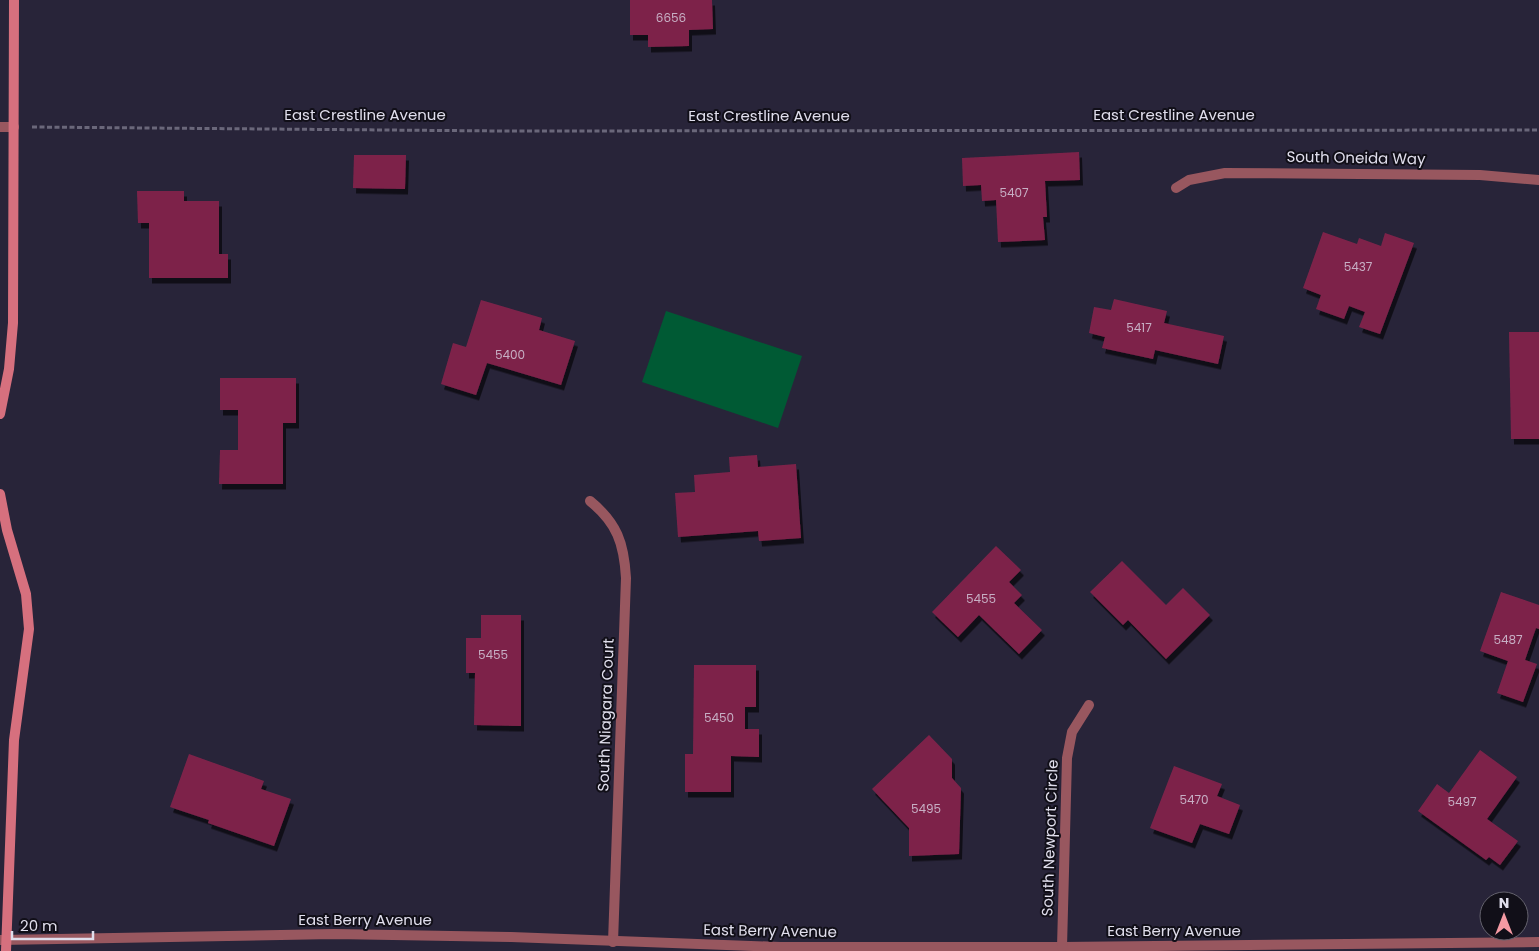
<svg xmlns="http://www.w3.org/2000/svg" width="1539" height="951" font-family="Poppins,sans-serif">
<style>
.green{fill:#005a34}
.building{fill:#7d234a;filter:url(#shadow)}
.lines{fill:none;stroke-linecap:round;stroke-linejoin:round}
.path{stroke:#6a677a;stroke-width:3;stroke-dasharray:5 2.5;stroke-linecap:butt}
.street{stroke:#98575f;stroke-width:10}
.secondary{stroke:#d6707e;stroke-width:10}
.labels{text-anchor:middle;stroke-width:4;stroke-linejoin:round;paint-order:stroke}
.number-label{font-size:12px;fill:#c7afc4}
.street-label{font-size:15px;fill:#e0deec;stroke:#110f18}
</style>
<defs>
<filter id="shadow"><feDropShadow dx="3" dy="5.5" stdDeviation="0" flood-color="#0009"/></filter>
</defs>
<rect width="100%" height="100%" fill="#282439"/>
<!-- green -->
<path class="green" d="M666,311L802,356L778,428L642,382Z"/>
<!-- building -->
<g class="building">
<path d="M630,0H712L713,29L689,30V46L648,47V35H630Z"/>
<path d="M1079,152L1080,180L1045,181L1047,217H1043L1045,240L998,242L996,200L982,201L981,185L963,186L962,158Z"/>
<path d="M354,155H406L405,189L353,188Z"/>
<path d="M137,191H184V201H219V254H228V278H149V223H138Z"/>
<path d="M1323,232L1357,244L1359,238L1381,246L1385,233L1414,243L1380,334L1359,327L1365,312L1349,306L1344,319L1316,309L1321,295L1303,288Z"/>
<path d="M1114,299L1167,311L1164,323L1224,336L1218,364L1155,350L1153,359L1102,348L1105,337L1089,333L1094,307L1111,310Z"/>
<path d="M481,300L542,318L539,330L575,341L561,385L487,363L476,395L441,384L453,343L466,347Z"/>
<path d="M1509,332H1539V439H1511Z"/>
<path d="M220,378H296V423H283V484H219L220,450H238V410H220Z"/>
<path d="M757,455L758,467L796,464L801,538L759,541L758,531L678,537L675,493L695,492L694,475L730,472L729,457Z"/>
<path d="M996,546L1021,570L1009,582L1022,595L1014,603L1042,630L1019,654L979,615L958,637L932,612Z"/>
<path d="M1122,561L1166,605L1183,588L1210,615L1166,659L1128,620L1123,625L1090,592Z"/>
<path d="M1501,592L1539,605V629L1536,628L1525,660L1537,664L1523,702L1497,693L1508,661L1480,651Z"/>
<path d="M481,615H521V726L474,725L475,673H466V638H481Z"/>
<path d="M694,665H756V707H745V729H759V757L731,756V792H685V754H693Z"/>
<path d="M929,735L952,759V778L961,788L959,854L909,856V828L872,789Z"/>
<path d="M1480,750L1517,777L1487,819L1518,841L1500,865L1489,857L1486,860L1418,811L1437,784L1449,793Z"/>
<path d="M189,754L264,781L261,789L291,799L274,846L208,823L209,820L170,807Z"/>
<path d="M1174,766L1222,784L1217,796L1240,805L1229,834L1200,824L1192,843L1150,828Z"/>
</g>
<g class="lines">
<!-- path -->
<path class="path" d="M32,127L502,131L1539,130"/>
<!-- street -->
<g class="street">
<path d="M0,127H14"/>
<path d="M1176,188L1189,180L1225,173L1480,175L1539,180"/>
<path d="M590,501C617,523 624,543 626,578L613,942"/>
<path d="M0,940L334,934L511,937L780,947H1062L1539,942"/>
<path d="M1062,947L1067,758L1072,732L1089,705"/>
</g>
<!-- secondary -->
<g class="secondary">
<path d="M0,414L9,369L13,323L14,0"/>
<path d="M0,494L7,530L26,594L29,629L14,740L6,951"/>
</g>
</g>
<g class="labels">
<!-- number labels -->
<g class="number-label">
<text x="671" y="22">6656</text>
<text x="1014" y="197">5407</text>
<text x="1358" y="271">5437</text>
<text x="1139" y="332">5417</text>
<text x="510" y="359">5400</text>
<text x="981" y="603">5455</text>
<text x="1508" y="644">5487</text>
<text x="493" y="659">5455</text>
<text x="719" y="722">5450</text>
<text x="1194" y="804">5470</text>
<text x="1462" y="806">5497</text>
<text x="926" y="813">5495</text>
</g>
<!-- street labels -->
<g class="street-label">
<text x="365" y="120">East Crestline Avenue</text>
<text x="1174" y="120">East Crestline Avenue</text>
<text x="769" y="121">East Crestline Avenue</text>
<text transform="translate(1356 158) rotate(1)" y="5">South Oneida Way</text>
<text transform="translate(606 715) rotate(-88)" y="5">South Niagara Court</text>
<text transform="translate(1050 838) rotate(-88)" y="5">South Newport Circle</text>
<text x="365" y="925">East Berry Avenue</text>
<text transform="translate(770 931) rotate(1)" y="5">East Berry Avenue</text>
<text x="1174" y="936">East Berry Avenue</text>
</g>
</g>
<!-- north arrow -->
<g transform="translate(1504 916)"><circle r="24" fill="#110f18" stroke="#64626d"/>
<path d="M0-4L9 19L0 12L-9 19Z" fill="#f49aa3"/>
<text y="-8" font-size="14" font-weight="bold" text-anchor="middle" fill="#e0deec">N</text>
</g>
<!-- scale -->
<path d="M12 931v8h81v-8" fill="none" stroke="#e0deec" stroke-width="2.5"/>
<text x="20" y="931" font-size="15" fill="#e0deec" stroke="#110f18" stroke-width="4" paint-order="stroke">20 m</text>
</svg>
